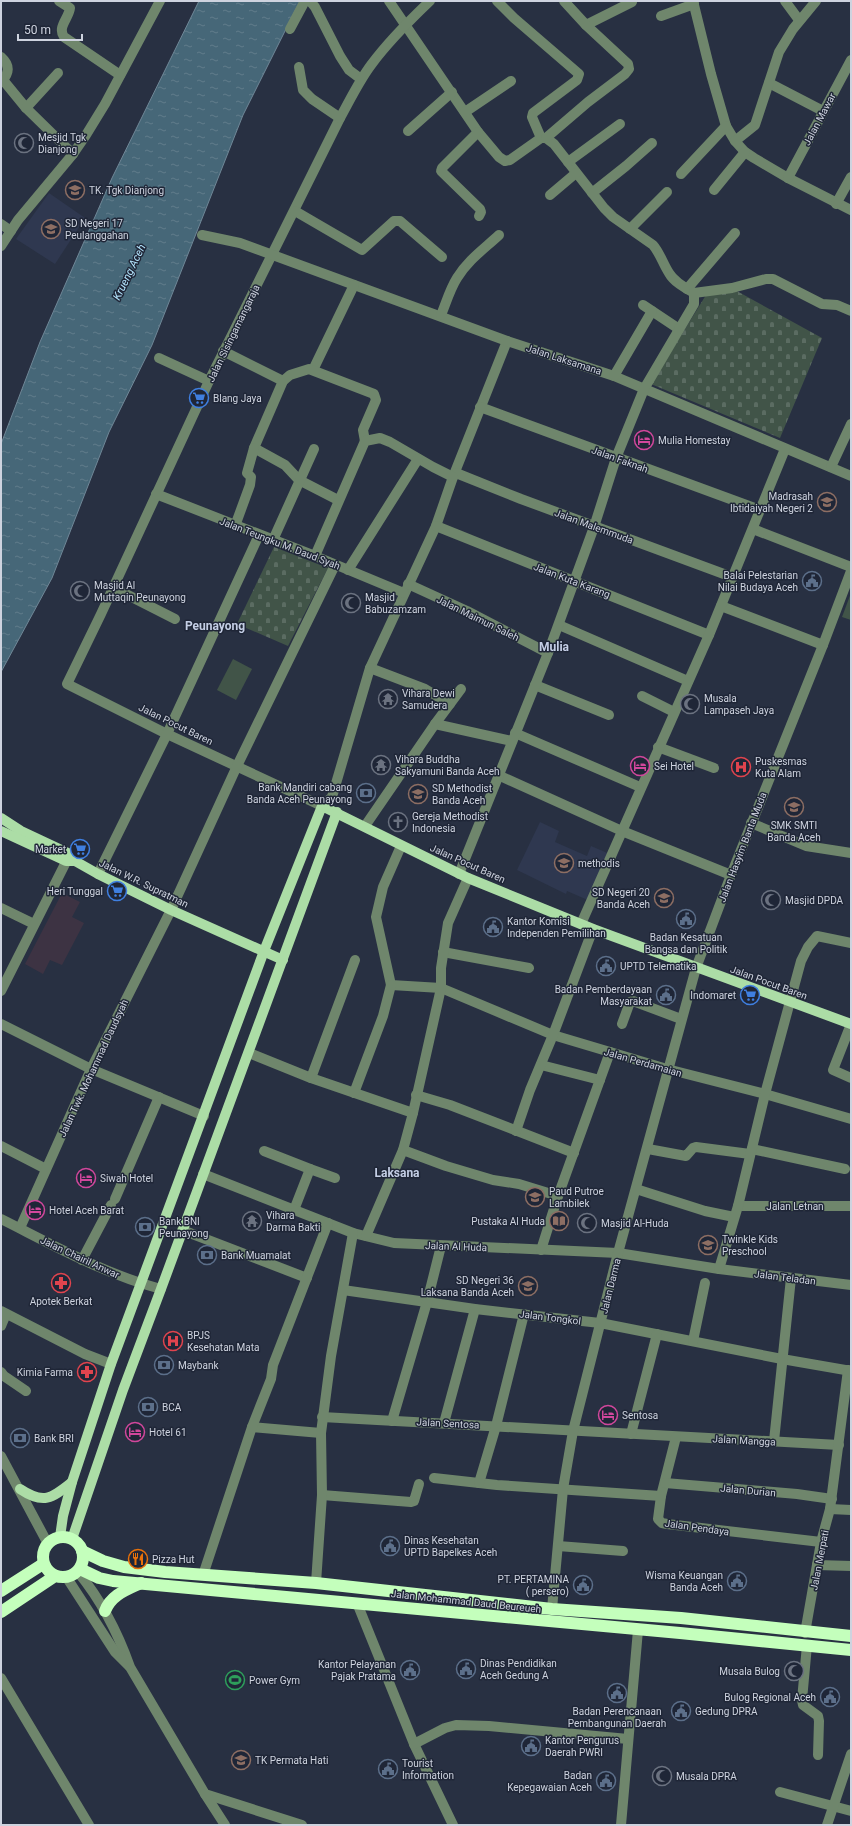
<svg xmlns="http://www.w3.org/2000/svg" width="852" height="1826" font-family="Roboto,sans-serif">
<style>
.commercial{fill:#3d3343}
.built{fill:#2f3850}
.grass{fill:#415448}
.cemetery{fill:url(#cemetery-stones)}
.water{fill:url(#water-ripples);stroke:#6f8797}
.lines{fill:none;stroke-linecap:round;stroke-linejoin:round}
.minor{stroke:#6f866c;stroke-width:10}
.major{stroke:#acdda6;stroke-width:10}
.highway{stroke:#c4ffbc;stroke-width:12}
.labels{text-anchor:middle;stroke-width:3;stroke-linejoin:round;paint-order:stroke}
.street-label{font-size:10px;fill:#ced3df;stroke:#1f2637}
.poi-label{font-size:10px;fill:#ced3df;stroke:#1f2637;text-anchor:start}
.water-label{font-size:11px;font-style:italic;fill:#b5e6ff;stroke:#1f2637}
.quarter-label{font-size:12px;font-weight:bold;fill:#c4cee5;stroke:#1f2637}
</style>
<defs>
<pattern id="cemetery-stones" width="16" height="16" patternUnits="userSpaceOnUse"><rect width="16" height="16" fill="#415448"/><path d="M2 7V4a2 2 0 0 1 4 0v3zM10 15v-3a2 2 0 0 1 4 0v3z" fill="#5b6c62"/></pattern>
<pattern id="water-ripples" width="26" height="14" patternUnits="userSpaceOnUse"><rect width="26" height="14" fill="#466778"/><path d="M2 4q2-2 4 0t4 0M15 11q2-2 4 0t4 0" fill="none" stroke="#607c8b"/></pattern>
</defs>
<rect width="100%" height="100%" fill="#283042"/>
<!-- commercial -->
<path class="commercial" d="M62,893L80,902L72,917L84,923L62,965L50,960L43,974L25,964Z"/>
<!-- built -->
<g class="built">
<path d="M49,193L85,218L55,264L16,239Z"/>
<path d="M540,822L559,831L555,842L587,856L591,846L612,855L590,901L567,891L566,894L517,870Z"/>
</g>
<!-- grass -->
<g class="grass">
<path d="M851,593V620L842,617Z"/>
<path d="M233,659L252,669L236,700L217,690Z"/>
</g>
<!-- cemetery -->
<g class="cemetery">
<path d="M735,290L822,338L780,438L651,384L706,295Z"/>
<path d="M274,547L328,568L288,646L237,624Z"/>
</g>
<!-- water -->
<path class="water" d="M199,1H300L243,115L152,345L109,432L52,578L1,672V444L40,342L112,178Z"/>
<g class="lines">
<!-- minor -->
<g class="minor">
<path d="M59,1L70,8C69,18 57,27 64,37L120,75"/>
<path d="M310,1L315,7L340,56L349,70L361,79"/>
<path d="M389,1L478,132L499,157L505,161L510,160L541,138H546L554,144L604,208L613,217L653,245C660,253 663,264 669,273C674,282 685,288 694,293"/>
<path d="M430,1C409,21 388,42 371,65C359,81 350,100 340,118L209,381L101,614L67,684L167,734L322,806L332,797L370,668L436,526L453,477L507,341"/>
<path d="M497,1L514,18L579,74L577,80L533,113L532,117L541,138"/>
<path d="M693,1L711,74L726,126L735,141L745,152L754,158L788,178L851,210"/>
<path d="M785,1L799,20"/>
<path d="M661,16L694,4"/>
<path d="M586,25L632,2"/>
<path d="M290,29L305,1"/>
<path d="M1,57C10,65 10,73 1,82"/>
<path d="M299,67L303,90L312,99L340,118"/>
<path d="M3,80L26,108L73,154"/>
<path d="M769,83L823,111"/>
<path d="M26,108L58,73"/>
<path d="M465,112L511,81"/>
<path d="M408,131L452,92"/>
<path d="M478,132L442,168L441,171L480,209L481,212L479,216"/>
<path d="M546,138L588,102L625,74L629,69L628,64L586,25L564,1"/>
<path d="M735,141L755,125L779,52L793,29L816,1"/>
<path d="M568,162L620,124"/>
<path d="M681,174L726,126"/>
<path d="M788,178L851,60"/>
<path d="M714,190L745,152"/>
<path d="M592,193L626,166L652,143"/>
<path d="M550,195L576,173"/>
<path d="M836,204L851,177"/>
<path d="M295,211L362,250L394,221H400L442,257"/>
<path d="M1,224L11,231"/>
<path d="M630,229L667,192"/>
<path d="M202,235L240,243L507,341L614,376L851,476"/>
<path d="M1,246L18,220L73,154L86,135L105,104L160,1"/>
<path d="M687,289L735,233"/>
<path d="M643,305L679,329"/>
<path d="M441,315C446,303 450,289 457,278C468,260 484,249 499,235"/>
<path d="M223,351L283,381"/>
<path d="M159,358L209,381"/>
<path d="M313,370L354,285"/>
<path d="M614,376L652,311"/>
<path d="M480,407L760,510"/>
<path d="M831,467L851,424"/>
<path d="M456,473L521,499L732,577"/>
<path d="M156,494L315,556L404,593"/>
<path d="M338,500L299,480L285,465L254,448L283,381L290,375L309,369L374,394L376,400L363,430L365,441"/>
<path d="M235,526L250,485L251,477L247,473L254,448"/>
<path d="M436,526L709,635"/>
<path d="M753,529L851,567"/>
<path d="M273,540L314,449"/>
<path d="M315,556L365,441L380,438L390,442L433,467L453,477"/>
<path d="M348,570L418,459"/>
<path d="M408,584L467,611L548,653"/>
<path d="M114,588L175,619"/>
<path d="M721,606L823,645"/>
<path d="M559,625L688,681"/>
<path d="M370,668L425,689L450,704"/>
<path d="M535,685L609,715"/>
<path d="M642,696L674,712"/>
<path d="M435,724L512,741"/>
<path d="M515,733L640,787"/>
<path d="M658,747L714,768"/>
<path d="M498,775L622,831L731,875"/>
<path d="M751,823L806,846L851,853"/>
<path d="M365,826L435,724L461,689"/>
<path d="M401,846L383,887L376,917L391,985L441,988L553,1035L667,1069L765,1094L851,1119"/>
<path d="M98,874L167,734L259,535"/>
<path d="M459,874L548,653L594,527L616,458L644,389L694,304V293L732,288L766,279H773L822,304L837,305L851,311"/>
<path d="M1,908L34,924"/>
<path d="M581,924L709,635L785,449"/>
<path d="M443,952L529,968"/>
<path d="M1,991L70,854"/>
<path d="M1,1024L91,1069L204,1116"/>
<path d="M622,1024L630,1002L633,1001L681,1019"/>
<path d="M851,1024L833,1070L851,1078"/>
<path d="M249,1053L311,1078L413,1113L441,988V968L448,923L468,878"/>
<path d="M541,1065L600,1080"/>
<path d="M311,1078L355,960"/>
<path d="M354,1093L383,1016L391,985"/>
<path d="M416,1095L450,1105L574,1153"/>
<path d="M516,1131L530,1090L553,1035L593,929"/>
<path d="M1,1146L46,1169"/>
<path d="M648,1149L686,1156L693,1148L696,1147L750,1154"/>
<path d="M752,1149L845,1169"/>
<path d="M403,1150L446,1166L493,1180L519,1184L558,1196"/>
<path d="M264,1151L310,1169L294,1210"/>
<path d="M310,1169L335,1178"/>
<path d="M203,1174L353,1233L394,1243L618,1253L719,1269L851,1285"/>
<path d="M636,1189L705,1211L734,1217"/>
<path d="M115,1199L159,1097"/>
<path d="M738,1206H851"/>
<path d="M1,1219C53,1245 104,1274 161,1289"/>
<path d="M20,1228L91,1069L171,910L237,766L335,565"/>
<path d="M182,1230L307,1278"/>
<path d="M366,1236L403,1150L413,1113"/>
<path d="M541,1250L558,1196L610,1052"/>
<path d="M82,1260L111,1205"/>
<path d="M719,1269L738,1206L765,1094L801,961L808,947L817,936L851,943"/>
<path d="M343,1290L475,1309L600,1323L782,1359L851,1371"/>
<path d="M1,1311L85,1354L111,1364"/>
<path d="M1,1326L6,1314"/>
<path d="M693,1341L705,1283"/>
<path d="M1,1372L4,1376L26,1391"/>
<path d="M322,1417L839,1445"/>
<path d="M392,1421L427,1302L441,1246"/>
<path d="M444,1423L475,1309"/>
<path d="M252,1427L321,1433"/>
<path d="M631,1434L657,1334"/>
<path d="M676,1437L661,1496L658,1519L662,1523L667,1524L821,1542"/>
<path d="M774,1441L791,1278"/>
<path d="M1,1456L48,1544"/>
<path d="M434,1478L497,1485L661,1496"/>
<path d="M479,1483L496,1426L524,1314"/>
<path d="M665,1483L797,1494L832,1499"/>
<path d="M322,1495L411,1502L414,1501L419,1484"/>
<path d="M830,1509L851,1510"/>
<path d="M558,1546L623,1551"/>
<path d="M817,1565L851,1566"/>
<path d="M78,1572C101,1600 118,1633 130,1667L205,1794L302,1825"/>
<path d="M203,1575L252,1427L271,1379L273,1365L328,1223"/>
<path d="M67,1578L115,1652L129,1666"/>
<path d="M316,1583L322,1495L321,1433L331,1356L353,1233"/>
<path d="M357,1603L414,1744L453,1825"/>
<path d="M552,1609L563,1489L573,1431L618,1253L696,968L731,875L823,645L851,571"/>
<path d="M805,1633L821,1542L830,1509L848,1370"/>
<path d="M807,1645L802,1700L803,1705L818,1716L819,1721L818,1755"/>
<path d="M1,1678L89,1825"/>
<path d="M414,1744L445,1728L456,1725L489,1726L628,1739"/>
<path d="M780,1792L851,1811"/>
<path d="M205,1794L225,1825"/>
<path d="M621,1825L638,1630"/>
<path d="M827,1825L851,1754"/>
</g>
<!-- major -->
<g class="major">
<path d="M1,818L21,831L70,854L75,861L98,874L171,910L283,960"/>
<path d="M1,831L66,861H75"/>
<path d="M20,1489C44,1505 52,1498 72,1482"/>
<path d="M60,1537L63,1516L72,1482L111,1364L264,951L322,806L468,878L593,929L851,1024"/>
<path d="M72,1539L123,1390L161,1289L337,812"/>
</g>
<!-- highway -->
<g class="highway">
<circle cx="63" cy="1557" r="20"/>
<path d="M82,1551L103,1561L124,1567L165,1572L316,1583L552,1609L681,1618L851,1636"/>
<path d="M80,1569L99,1578L113,1581L680,1633L851,1650"/>
<path d="M1,1591L43,1564"/>
<path d="M105,1611C111,1595 126,1590 141,1583"/>
<path d="M1,1612L55,1576"/>
</g>
</g>
<!-- icons -->
<defs>
<symbol id="mosque-ring" viewBox="-11 -11 22 22"><circle r="9.5" fill="#1f2637" stroke="#6b7280" stroke-width="1.5"/><path d="M3.5-4.9A6 6 0 1 0 3.5 4.9A5 5 0 1 1 3.5-4.9Z" fill="#6b7280"/></symbol>
<symbol id="school-ring" viewBox="-11 -11 22 22"><circle r="9.5" fill="#1f2637" stroke="#8d6e63" stroke-width="1.5"/><path d="M0-5L7-2L0 1L-7-2ZM-4 1L0 2.5L4 1V4Q0 6-4 4Z" fill="#8d6e63"/></symbol>
<symbol id="supermarket-ring" viewBox="-11 -11 22 22"><circle r="9.5" fill="#1f2637" stroke="#3f7fe0" stroke-width="1.5"/><path d="M-6-5.5h2.5l.6 2H6L4.5 2H-2.5L-4.4-4H-6ZM-1.5 3.2a1.3 1.3 0 1 0 .1 0ZM3 3.2a1.3 1.3 0 1 0 .1 0Z" fill="#3f7fe0"/></symbol>
<symbol id="hotel-ring" viewBox="-11 -11 22 22"><circle r="9.5" fill="#1f2637" stroke="#d1479c" stroke-width="1.5"/><path d="M-6-4.5h1.5V1H6V5H4.5V3h-9V5H-6ZM-4 0a1.8 1.8 0 1 1 3.6 0ZM.5 0V-2.5h3Q6-2.5 6 0Z" fill="#d1479c"/></symbol>
<symbol id="civic-ring" viewBox="-11 -11 22 22"><circle r="9.5" fill="#1f2637" stroke="#5c6f8a" stroke-width="1.5"/><path d="M-.6-6.5H3V-4.5H.6V-3L4-1V1h2V6H-6V1h2V-1L-.6-3ZM-1.2 2.5V6h2.4V2.5Z" fill="#5c6f8a"/></symbol>
<symbol id="temple-ring" viewBox="-11 -11 22 22"><circle r="9.5" fill="#1f2637" stroke="#6b7280" stroke-width="1.5"/><path d="M0-6L5-2H3V0L6.5 2.5H4V6H1.5V3h-3V6H-4V2.5H-6.5L-3 0V-2H-5Z" fill="#6b7280"/></symbol>
<symbol id="hospital-ring" viewBox="-11 -11 22 22"><circle r="9.5" fill="#1f2637" stroke="#e0444e" stroke-width="1.5"/><path d="M-5-5h3v3.5h4V-5h3V5h-3V1.5h-4V5h-3Z" fill="#e0444e"/></symbol>
<symbol id="bank-ring" viewBox="-11 -11 22 22"><circle r="9.5" fill="#1f2637" stroke="#5c6f8a" stroke-width="1.5"/><path d="M-6-4H6V4H-6ZM0-2.3a2.3 2.3 0 1 0 0 4.6a2.3 2.3 0 1 0 0-4.6Z" fill="#5c6f8a"/></symbol>
<symbol id="church-ring" viewBox="-11 -11 22 22"><circle r="9.5" fill="#1f2637" stroke="#6b7280" stroke-width="1.5"/><path d="M-1.2-6h2.4v3.5h3.3v2.4h-3.3V6h-2.4V-.1h-3.3v-2.4h3.3Z" fill="#6b7280"/></symbol>
<symbol id="library-ring" viewBox="-11 -11 22 22"><circle r="9.5" fill="#1f2637" stroke="#8d6e63" stroke-width="1.5"/><path d="M-6-4Q-3-5.5-.7-3.5V5Q-3 3-6 4ZM6-4Q3-5.5 .7-3.5V5Q3 3 6 4Z" fill="#8d6e63"/></symbol>
<symbol id="pharmacy-ring" viewBox="-11 -11 22 22"><circle r="9.5" fill="#1f2637" stroke="#e0444e" stroke-width="1.5"/><path d="M-2-6h4v4h4v4h-4v4h-4v-4h-4v-4h4Z" fill="#e0444e"/></symbol>
<symbol id="restaurant-ring" viewBox="-11 -11 22 22"><circle r="9.5" fill="#1f2637" stroke="#e8710a" stroke-width="1.5"/><path d="M-5-6h1v4h1v-4h1v4h1v-4h1v5L-1.5 .5V6h-2V.5L-5-1ZM5-6V6H3V1.5H1.5Q1.5-4 5-6Z" fill="#e8710a"/></symbol>
<symbol id="stadium-ring" viewBox="-11 -11 22 22"><circle r="9.5" fill="#1f2637" stroke="#2e9e5b" stroke-width="1.5"/><path d="M0-5a6.5 5 0 1 0 0 10a6.5 5 0 1 0 0-10ZM-3.5-1.8h7v3.6h-7Z" fill="#2e9e5b"/></symbol>
</defs>
<g fill-rule="evenodd">
<use href="#mosque-ring" x="13" y="132" width="22" height="22"/>
<use href="#school-ring" x="64" y="179" width="22" height="22"/>
<use href="#school-ring" x="40" y="218" width="22" height="22"/>
<use href="#supermarket-ring" x="188" y="387" width="22" height="22"/>
<use href="#hotel-ring" x="633" y="429" width="22" height="22"/>
<use href="#school-ring" x="816" y="491" width="22" height="22"/>
<use href="#civic-ring" x="801" y="570" width="22" height="22"/>
<use href="#mosque-ring" x="69" y="580" width="22" height="22"/>
<use href="#mosque-ring" x="340" y="592" width="22" height="22"/>
<use href="#temple-ring" x="377" y="688" width="22" height="22"/>
<use href="#mosque-ring" x="679" y="693" width="22" height="22"/>
<use href="#temple-ring" x="370" y="754" width="22" height="22"/>
<use href="#hotel-ring" x="629" y="755" width="22" height="22"/>
<use href="#hospital-ring" x="730" y="756" width="22" height="22"/>
<use href="#bank-ring" x="355" y="782" width="22" height="22"/>
<use href="#school-ring" x="407" y="783" width="22" height="22"/>
<use href="#school-ring" x="783" y="796" width="22" height="22"/>
<use href="#church-ring" x="387" y="811" width="22" height="22"/>
<use href="#supermarket-ring" x="69" y="838" width="22" height="22"/>
<use href="#school-ring" x="553" y="852" width="22" height="22"/>
<use href="#supermarket-ring" x="106" y="880" width="22" height="22"/>
<use href="#school-ring" x="653" y="887" width="22" height="22"/>
<use href="#mosque-ring" x="760" y="889" width="22" height="22"/>
<use href="#civic-ring" x="675" y="908" width="22" height="22"/>
<use href="#civic-ring" x="482" y="916" width="22" height="22"/>
<use href="#civic-ring" x="595" y="955" width="22" height="22"/>
<use href="#civic-ring" x="655" y="984" width="22" height="22"/>
<use href="#supermarket-ring" x="739" y="984" width="22" height="22"/>
<use href="#hotel-ring" x="75" y="1167" width="22" height="22"/>
<use href="#school-ring" x="524" y="1186" width="22" height="22"/>
<use href="#hotel-ring" x="24" y="1199" width="22" height="22"/>
<use href="#temple-ring" x="241" y="1210" width="22" height="22"/>
<use href="#library-ring" x="548" y="1210" width="22" height="22"/>
<use href="#mosque-ring" x="576" y="1212" width="22" height="22"/>
<use href="#bank-ring" x="134" y="1216" width="22" height="22"/>
<use href="#school-ring" x="697" y="1234" width="22" height="22"/>
<use href="#bank-ring" x="196" y="1244" width="22" height="22"/>
<use href="#pharmacy-ring" x="50" y="1272" width="22" height="22"/>
<use href="#school-ring" x="517" y="1275" width="22" height="22"/>
<use href="#hospital-ring" x="162" y="1330" width="22" height="22"/>
<use href="#bank-ring" x="153" y="1354" width="22" height="22"/>
<use href="#pharmacy-ring" x="76" y="1361" width="22" height="22"/>
<use href="#bank-ring" x="137" y="1396" width="22" height="22"/>
<use href="#hotel-ring" x="597" y="1404" width="22" height="22"/>
<use href="#hotel-ring" x="124" y="1421" width="22" height="22"/>
<use href="#bank-ring" x="9" y="1427" width="22" height="22"/>
<use href="#civic-ring" x="379" y="1535" width="22" height="22"/>
<use href="#restaurant-ring" x="127" y="1548" width="22" height="22"/>
<use href="#civic-ring" x="726" y="1570" width="22" height="22"/>
<use href="#civic-ring" x="572" y="1574" width="22" height="22"/>
<use href="#civic-ring" x="455" y="1658" width="22" height="22"/>
<use href="#civic-ring" x="399" y="1659" width="22" height="22"/>
<use href="#mosque-ring" x="783" y="1660" width="22" height="22"/>
<use href="#stadium-ring" x="224" y="1669" width="22" height="22"/>
<use href="#civic-ring" x="606" y="1682" width="22" height="22"/>
<use href="#civic-ring" x="819" y="1686" width="22" height="22"/>
<use href="#civic-ring" x="670" y="1700" width="22" height="22"/>
<use href="#civic-ring" x="520" y="1735" width="22" height="22"/>
<use href="#school-ring" x="230" y="1749" width="22" height="22"/>
<use href="#civic-ring" x="377" y="1758" width="22" height="22"/>
<use href="#mosque-ring" x="651" y="1765" width="22" height="22"/>
<use href="#civic-ring" x="595" y="1770" width="22" height="22"/>
</g>
<g class="labels">
<!-- street labels -->
<g class="street-label">
<text transform="translate(819 119) rotate(-62)" y="4">Jalan Mawar</text>
<text transform="translate(233 333) rotate(-64)" y="4">Jalan Sisingamangaraja</text>
<text transform="translate(564 359) rotate(18)" y="4">Jalan Laksamana</text>
<text transform="translate(620 459) rotate(20)" y="4">Jalan Faknah</text>
<text transform="translate(594 526) rotate(20)" y="4">Jalan Malemmuda</text>
<text transform="translate(280 543) rotate(21)" y="4">Jalan Teungku M. Daud Syah</text>
<text transform="translate(572 580) rotate(21)" y="4">Jalan Kuta Karang</text>
<text transform="translate(478 618) rotate(26)" y="4">Jalan Maimun Saleh</text>
<text transform="translate(176 724) rotate(26)" y="4">Jalan Pocut Baren</text>
<text transform="translate(742 847) rotate(-69)" y="4">Jalan Hasyim Banta Muda</text>
<text transform="translate(468 863) rotate(24)" y="4">Jalan Pocut Baren</text>
<text transform="translate(144 883) rotate(26)" y="4">Jalan W.R. Supratman</text>
<text transform="translate(769 982) rotate(20)" y="4">Jalan Pocut Baren</text>
<text transform="translate(643 1062) rotate(16)" y="4">Jalan Perdamaian</text>
<text transform="translate(93 1068) rotate(-65)" y="4">Jalan Twk. Mohammad Daudsyah</text>
<text x="795" y="1210">Jalan Letnan</text>
<text transform="translate(456 1246) rotate(2)" y="4">Jalan Al Huda</text>
<text transform="translate(80 1257) rotate(25)" y="4">Jalan Chairil Anwar</text>
<text transform="translate(785 1277) rotate(7)" y="4">Jalan Teladan</text>
<text transform="translate(610 1286) rotate(-76)" y="4">Jalan Darma</text>
<text transform="translate(550 1317) rotate(7)" y="4">Jalan Tongkol</text>
<text transform="translate(448 1423) rotate(3)" y="4">Jalan Sentosa</text>
<text transform="translate(744 1440) rotate(3)" y="4">Jalan Mangga</text>
<text transform="translate(748 1490) rotate(5)" y="4">Jalan Durian</text>
<text transform="translate(697 1527) rotate(8)" y="4">Jalan Pendaya</text>
<text transform="translate(819 1560) rotate(-79)" y="4">Jalan Merpati</text>
<text transform="translate(466 1601) rotate(6)" y="4">Jalan Mohammad Daud Beureueh</text>
</g>
<!-- poi labels -->
<g class="poi-label">
<text x="38" y="141">Mesjid Tgk<tspan x="38" dy="12">Dianjong</tspan></text>
<text x="89" y="194">TK. Tgk Dianjong</text>
<text x="65" y="227">SD Negeri 17<tspan x="65" dy="12">Peulanggahan</tspan></text>
<text x="213" y="402">Blang Jaya</text>
<text x="658" y="444">Mulia Homestay</text>
<text x="813" y="500" text-anchor="end">Madrasah<tspan x="813" dy="12">Ibtidaiyah Negeri 2</tspan></text>
<text x="798" y="579" text-anchor="end">Balai Pelestarian<tspan x="798" dy="12">Nilai Budaya Aceh</tspan></text>
<text x="94" y="589">Masjid Al<tspan x="94" dy="12">Muttaqin Peunayong</tspan></text>
<text x="365" y="601">Masjid<tspan x="365" dy="12">Babuzamzam</tspan></text>
<text x="402" y="697">Vihara Dewi<tspan x="402" dy="12">Samudera</tspan></text>
<text x="704" y="702">Musala<tspan x="704" dy="12">Lampaseh Jaya</tspan></text>
<text x="395" y="763">Vihara Buddha<tspan x="395" dy="12">Sakyamuni Banda Aceh</tspan></text>
<text x="755" y="765">Puskesmas<tspan x="755" dy="12">Kuta Alam</tspan></text>
<text x="654" y="770">Sei Hotel</text>
<text x="352" y="791" text-anchor="end">Bank Mandiri cabang<tspan x="352" dy="12">Banda Aceh Peunayong</tspan></text>
<text x="432" y="792">SD Methodist<tspan x="432" dy="12">Banda Aceh</tspan></text>
<text x="412" y="820">Gereja Methodist<tspan x="412" dy="12">Indonesia</tspan></text>
<text x="794" y="829" text-anchor="middle">SMK SMTI<tspan x="794" dy="12">Banda Aceh</tspan></text>
<text x="66" y="853" text-anchor="end">Market</text>
<text x="578" y="867">methodis</text>
<text x="103" y="895" text-anchor="end">Heri Tunggal</text>
<text x="650" y="896" text-anchor="end">SD Negeri 20<tspan x="650" dy="12">Banda Aceh</tspan></text>
<text x="785" y="904">Masjid DPDA</text>
<text x="507" y="925">Kantor Komisi<tspan x="507" dy="12">Independen Pemilihan</tspan></text>
<text x="686" y="941" text-anchor="middle">Badan Kesatuan<tspan x="686" dy="12">Bangsa dan Politik</tspan></text>
<text x="620" y="970">UPTD Telematika</text>
<text x="652" y="993" text-anchor="end">Badan Pemberdayaan<tspan x="652" dy="12">Masyarakat</tspan></text>
<text x="736" y="999" text-anchor="end">Indomaret</text>
<text x="100" y="1182">Siwah Hotel</text>
<text x="549" y="1195">Paud Putroe<tspan x="549" dy="12">Lambilek</tspan></text>
<text x="49" y="1214">Hotel Aceh Barat</text>
<text x="266" y="1219">Vihara<tspan x="266" dy="12">Darma Bakti</tspan></text>
<text x="159" y="1225">Bank BNI<tspan x="159" dy="12">Peunayong</tspan></text>
<text x="545" y="1225" text-anchor="end">Pustaka Al Huda</text>
<text x="601" y="1227">Masjid Al-Huda</text>
<text x="722" y="1243">Twinkle Kids<tspan x="722" dy="12">Preschool</tspan></text>
<text x="221" y="1259">Bank Muamalat</text>
<text x="514" y="1284" text-anchor="end">SD Negeri 36<tspan x="514" dy="12">Laksana Banda Aceh</tspan></text>
<text x="61" y="1305" text-anchor="middle">Apotek Berkat</text>
<text x="187" y="1339">BPJS<tspan x="187" dy="12">Kesehatan Mata</tspan></text>
<text x="178" y="1369">Maybank</text>
<text x="73" y="1376" text-anchor="end">Kimia Farma</text>
<text x="162" y="1411">BCA</text>
<text x="622" y="1419">Sentosa</text>
<text x="149" y="1436">Hotel 61</text>
<text x="34" y="1442">Bank BRI</text>
<text x="404" y="1544">Dinas Kesehatan<tspan x="404" dy="12">UPTD Bapelkes Aceh</tspan></text>
<text x="152" y="1563">Pizza Hut</text>
<text x="723" y="1579" text-anchor="end">Wisma Keuangan<tspan x="723" dy="12">Banda Aceh</tspan></text>
<text x="569" y="1583" text-anchor="end">PT. PERTAMINA<tspan x="569" dy="12">( persero)</tspan></text>
<text x="480" y="1667">Dinas Pendidikan<tspan x="480" dy="12">Aceh Gedung A</tspan></text>
<text x="396" y="1668" text-anchor="end">Kantor Pelayanan<tspan x="396" dy="12">Pajak Pratama</tspan></text>
<text x="780" y="1675" text-anchor="end">Musala Bulog</text>
<text x="249" y="1684">Power Gym</text>
<text x="816" y="1701" text-anchor="end">Bulog Regional Aceh</text>
<text x="617" y="1715" text-anchor="middle">Badan Perencanaan<tspan x="617" dy="12">Pembangunan Daerah</tspan></text>
<text x="695" y="1715">Gedung DPRA</text>
<text x="545" y="1744">Kantor Pengurus<tspan x="545" dy="12">Daerah PWRI</tspan></text>
<text x="255" y="1764">TK Permata Hati</text>
<text x="402" y="1767">Tourist<tspan x="402" dy="12">Information</tspan></text>
<text x="592" y="1779" text-anchor="end">Badan<tspan x="592" dy="12">Kepegawaian Aceh</tspan></text>
<text x="676" y="1780">Musala DPRA</text>
</g>
<!-- water labels -->
<g class="water-label">
<text transform="translate(129 272) rotate(-64)" y="4">Krueng Aceh</text>
</g>
<!-- quarter labels -->
<g class="quarter-label">
<text x="215" y="630">Peunayong</text>
<text x="554" y="651">Mulia</text>
<text x="397" y="1177">Laksana</text>
</g>
</g>
<!-- border -->
<rect width="852" height="1826" fill="none" stroke="#ced3df" stroke-width="4"/>
<!-- scale -->
<path d="M18 34v6h64v-6" fill="none" stroke="#ced3df" stroke-width="2"/>
<text x="24" y="34" font-size="12" fill="#ced3df" stroke="#1f2637" stroke-width="3" paint-order="stroke">50 m</text>
</svg>
